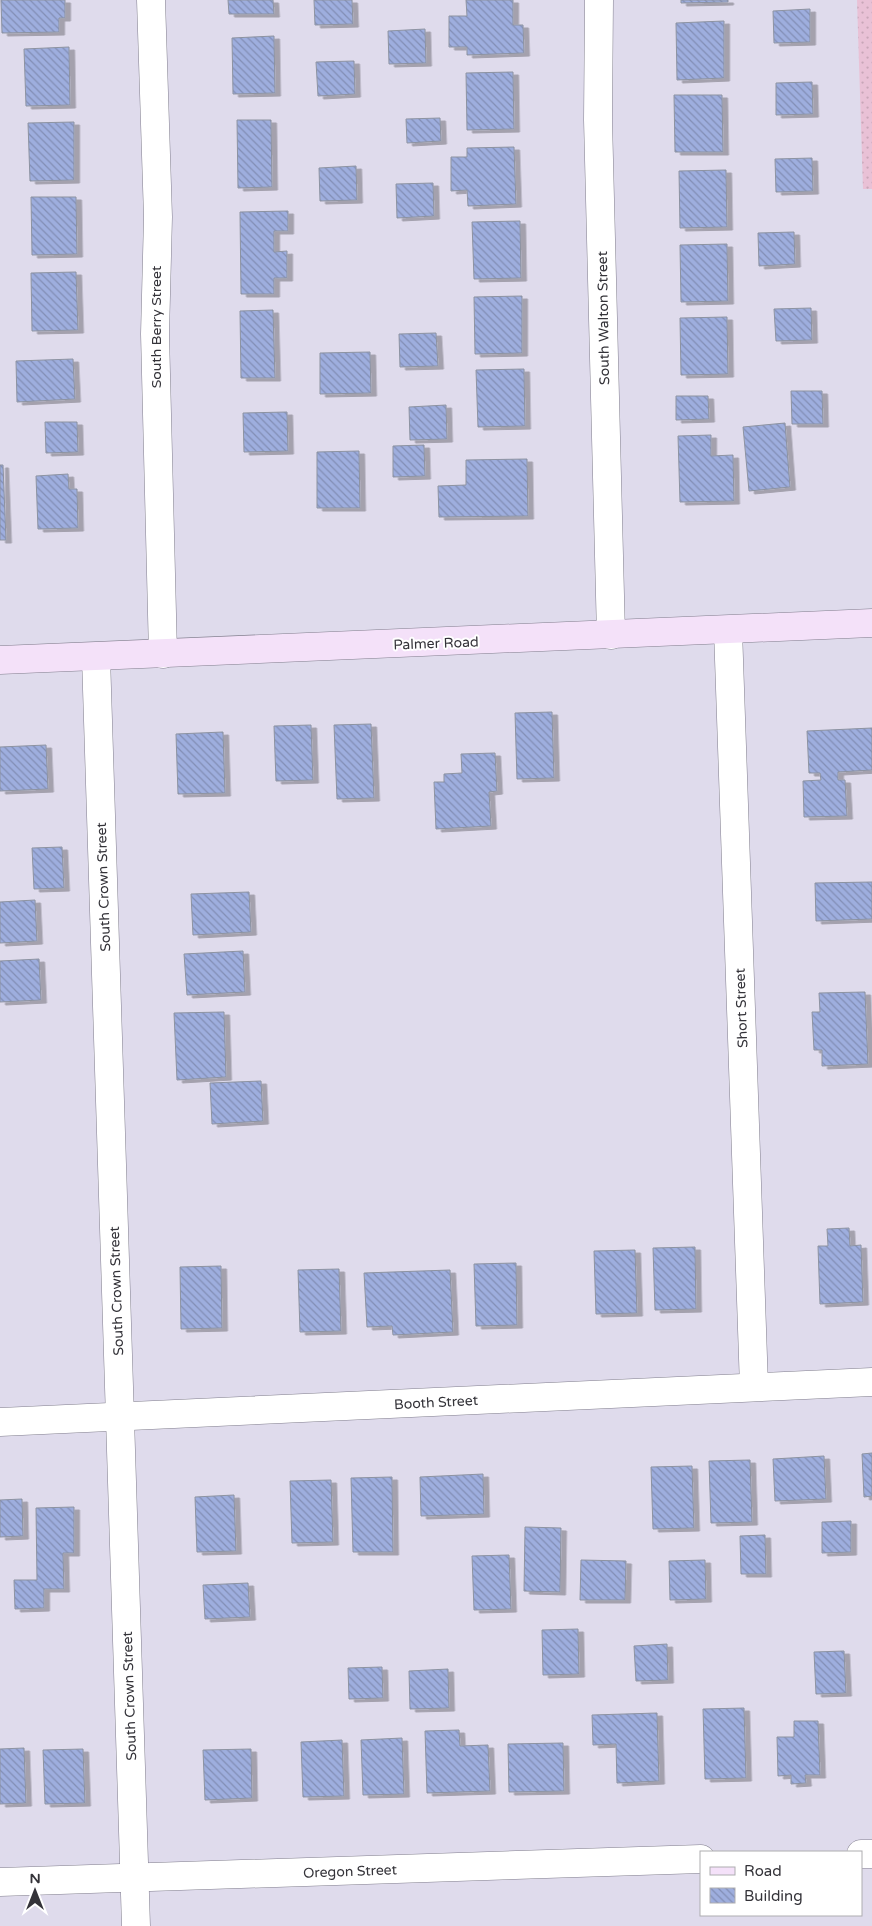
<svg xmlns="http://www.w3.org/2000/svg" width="872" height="1926" font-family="'Varela Round',sans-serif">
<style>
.grass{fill:url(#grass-dots)}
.building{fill:url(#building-back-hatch);stroke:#8d93a1;filter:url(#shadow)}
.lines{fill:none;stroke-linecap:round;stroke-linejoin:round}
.street-casing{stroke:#817e8d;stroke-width:29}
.secondary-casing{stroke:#817e8d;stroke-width:29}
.street{stroke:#fff;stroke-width:28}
.secondary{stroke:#f4e1f9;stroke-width:28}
.labels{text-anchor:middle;stroke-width:4;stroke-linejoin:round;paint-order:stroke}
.street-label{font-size:14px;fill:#343339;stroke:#fff}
</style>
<defs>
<pattern id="grass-dots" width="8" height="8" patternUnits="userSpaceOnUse" patternTransform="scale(1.25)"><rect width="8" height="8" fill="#e9c1d6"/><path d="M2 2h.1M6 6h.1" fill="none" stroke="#c8a6b8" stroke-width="1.8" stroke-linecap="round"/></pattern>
<pattern id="building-back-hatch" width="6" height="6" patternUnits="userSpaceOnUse" patternTransform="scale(1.25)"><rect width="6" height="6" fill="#9eaede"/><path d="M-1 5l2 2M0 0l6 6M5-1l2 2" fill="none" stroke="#828eb5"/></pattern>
<filter id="shadow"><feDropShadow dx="5.5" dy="3" stdDeviation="0" flood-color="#0004"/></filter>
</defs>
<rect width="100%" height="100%" fill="#dfdbec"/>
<!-- grass -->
<path class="grass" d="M857,0H872V189H863Z"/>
<!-- building -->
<g class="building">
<path d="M1,0H65V18H59V32L2,33Z"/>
<path d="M228,0H273L274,14H229Z"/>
<path d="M314,0H352L353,24L315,25Z"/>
<path d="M466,0H513V25H523L524,53L467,55V47H449V16H467Z"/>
<path d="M681,0H728V2L681,3Z"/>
<path d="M810,9V42L774,43L773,11Z"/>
<path d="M724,21V78L677,80L676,23Z"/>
<path d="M425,29L426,63L389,64L388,31Z"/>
<path d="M274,36L275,93L233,94L232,38Z"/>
<path d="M69,47L70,105L26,106L24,49Z"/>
<path d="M354,61L355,94L318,96L316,62Z"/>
<path d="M513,72L514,129L467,130L466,73Z"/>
<path d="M812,82L813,114L776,115V83Z"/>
<path d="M674,95H722L723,152H675Z"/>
<path d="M440,118L441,141L407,143L406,119Z"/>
<path d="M237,120H271L272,187L238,188Z"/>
<path d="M74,122V180L30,181L28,123Z"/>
<path d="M514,147L516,204L468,206L467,190L451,191V157H467V148Z"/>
<path d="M812,158L813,191L776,192L775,159Z"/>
<path d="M356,166L357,200L320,201L319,168Z"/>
<path d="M726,170L727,227L680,228L679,171Z"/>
<path d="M433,183L434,216L397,218L396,184Z"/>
<path d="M31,197H76L77,254L32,255Z"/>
<path d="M288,211V231H274V252L287,251V278H274V294H241L240,212Z"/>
<path d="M520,221L521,278L474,279L472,222Z"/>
<path d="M794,232L795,264L759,266L758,233Z"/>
<path d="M727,244L728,301L681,302L680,245Z"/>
<path d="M76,272L78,330L32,331L31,273Z"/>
<path d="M522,296V353L475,354L474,297Z"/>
<path d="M811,308L812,340L776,341L774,309Z"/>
<path d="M273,310L275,378H241L240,311Z"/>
<path d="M727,317L728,374L681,375L680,318Z"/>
<path d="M436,333L438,366L400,367L399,334Z"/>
<path d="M370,352L371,393L320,394V353Z"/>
<path d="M73,359L75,399L17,402L16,361Z"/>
<path d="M524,369L525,426L478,427L476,370Z"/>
<path d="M791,391H822L823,424H792Z"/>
<path d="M676,396H708L709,419L676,420Z"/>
<path d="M446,405L447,439L410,440L409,407Z"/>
<path d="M287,412L288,451L244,452L243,413Z"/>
<path d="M45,422H77L78,452L46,453Z"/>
<path d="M785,423L790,487L749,491L743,427Z"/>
<path d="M711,435V456L733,455L734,501L680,502L678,436Z"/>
<path d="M424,445L425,476L393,477V446Z"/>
<path d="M359,451L360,508H317V452Z"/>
<path d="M527,459L528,516L439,517L438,486L466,485V460Z"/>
<path d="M0,465H3L6,540H0Z"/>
<path d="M68,474L69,489H77L78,528L38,529L36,476Z"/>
<path d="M552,712L554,778L517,779L515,713Z"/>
<path d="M371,724L374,798L337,799L334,725Z"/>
<path d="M311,725L313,780L276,781L274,726Z"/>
<path d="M872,728V770L838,772V780H845L847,816L804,817L803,781L821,780L820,773H809L807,731Z"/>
<path d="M223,732L225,793L178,794L176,734Z"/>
<path d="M46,745L48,789L0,791V747Z"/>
<path d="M495,753L497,791L489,792L491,826L436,829L434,782H444V774L462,773L461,754Z"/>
<path d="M62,847L64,888L34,889L32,848Z"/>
<path d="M872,882V919L816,921L815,883Z"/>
<path d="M249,892L251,932L193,935L191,894Z"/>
<path d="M35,900L37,941L0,943V902Z"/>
<path d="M243,951L245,992L187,995L184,954Z"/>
<path d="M39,959L41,1000L0,1002V961Z"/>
<path d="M865,992L868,1064L822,1066V1050H814L812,1012H820L819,993Z"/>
<path d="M224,1012L226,1077L177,1080L174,1013Z"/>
<path d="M261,1081L263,1121L212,1124L210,1083Z"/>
<path d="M849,1228L850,1246L861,1245L863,1302L820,1304L818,1246H828L827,1229Z"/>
<path d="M695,1247L696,1309L655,1310L653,1248Z"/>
<path d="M635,1250L637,1313L596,1314L594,1251Z"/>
<path d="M516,1263L517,1325L476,1326L474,1264Z"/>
<path d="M221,1266L222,1328L181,1329L180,1267Z"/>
<path d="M339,1269L341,1331L300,1332L298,1270Z"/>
<path d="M450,1270L453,1332L393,1335L392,1326L367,1327L364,1273Z"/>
<path d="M872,1453V1496L864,1497L862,1454Z"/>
<path d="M824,1456L826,1499L775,1501L773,1459Z"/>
<path d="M750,1460L752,1522L711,1523L709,1461Z"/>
<path d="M692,1466L694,1528L653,1529L651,1467Z"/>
<path d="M483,1474L484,1514L421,1516L420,1477Z"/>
<path d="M392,1477L393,1552H353L351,1478Z"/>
<path d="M331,1480L333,1542L292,1543L290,1481Z"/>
<path d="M234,1495L236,1551L197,1552L195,1497Z"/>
<path d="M22,1499L23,1536L0,1537V1500Z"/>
<path d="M74,1507V1553H63L64,1589H44V1608L15,1609L14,1580H37L36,1508Z"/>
<path d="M851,1521V1552L822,1553V1522Z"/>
<path d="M525,1527L561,1528L560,1592L524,1591Z"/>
<path d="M765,1535L766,1574H741L740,1536Z"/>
<path d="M509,1555L511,1609L474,1610L472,1556Z"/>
<path d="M581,1560L626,1561L625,1600H580Z"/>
<path d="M705,1560L706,1599L670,1600L669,1561Z"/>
<path d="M248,1583L250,1617L205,1619L203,1585Z"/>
<path d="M578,1629L579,1674L543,1675L542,1630Z"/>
<path d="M667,1644L668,1680L636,1681L634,1646Z"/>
<path d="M844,1651L846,1693L816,1694L814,1652Z"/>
<path d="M382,1667L383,1698L349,1699L348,1668Z"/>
<path d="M448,1669L449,1708L410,1709L409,1671Z"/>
<path d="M744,1708L746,1778L705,1779L703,1709Z"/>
<path d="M657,1713L659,1781L617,1783L616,1744L593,1745L592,1715Z"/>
<path d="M794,1721H818L820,1775H805L806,1783L791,1784V1775L778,1776L777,1737H794Z"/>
<path d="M459,1730L460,1746L488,1745L490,1791L427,1793L425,1731Z"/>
<path d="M402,1738L404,1794L363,1795L361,1740Z"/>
<path d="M342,1740L344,1796L303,1797L301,1742Z"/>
<path d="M563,1743L564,1791L509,1792L508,1744Z"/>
<path d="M24,1748L26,1803L0,1804V1749Z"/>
<path d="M83,1749L85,1803L45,1804L43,1750Z"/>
<path d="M251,1749L252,1798L205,1800L203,1750Z"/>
</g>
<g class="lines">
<defs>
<g id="street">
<path d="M151,0L158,217L155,334L163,654"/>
<path d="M599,0L598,120L611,635"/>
<path d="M728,630L754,1387"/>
<path d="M96,657L136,1926"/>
<path d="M0,1422L872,1382"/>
<path d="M861,1854H872"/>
<path d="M0,1882L701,1859"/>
</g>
<path id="secondary" d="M0,660L872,623"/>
</defs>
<!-- street casing -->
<use href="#street" class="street-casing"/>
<!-- secondary casing -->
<use href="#secondary" class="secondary-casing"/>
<!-- street -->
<use href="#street" class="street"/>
<!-- secondary -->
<use href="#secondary" class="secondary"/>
</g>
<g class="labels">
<!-- street labels -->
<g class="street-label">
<text transform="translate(603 318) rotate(-91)" y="5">South Walton Street</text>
<text transform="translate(156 327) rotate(-90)" y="5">South Berry Street</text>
<text transform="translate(436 643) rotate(-2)" y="5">Palmer Road</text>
<text transform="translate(103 887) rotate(-92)" y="5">South Crown Street</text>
<text transform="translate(741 1008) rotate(-92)" y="5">Short Street</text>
<text transform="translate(116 1291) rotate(-92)" y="5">South Crown Street</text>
<text transform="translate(436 1402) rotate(-3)" y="5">Booth Street</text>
<text transform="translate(129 1696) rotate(-92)" y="5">South Crown Street</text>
<text transform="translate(350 1871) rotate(-2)" y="5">Oregon Street</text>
</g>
</g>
<!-- legend -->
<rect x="700" y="1851" width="162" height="65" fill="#ffffff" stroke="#aeadb0"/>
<rect x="710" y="1867" width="25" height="8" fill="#f4e1f9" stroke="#aeadb0"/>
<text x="744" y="1876" font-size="15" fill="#343339">Road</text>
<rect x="710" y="1888" width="25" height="15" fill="url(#building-back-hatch)" stroke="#aeadb0"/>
<text x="744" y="1901" font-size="15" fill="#343339">Building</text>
<!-- north arrow -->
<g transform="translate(35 1891)" stroke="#ffffff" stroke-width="4" paint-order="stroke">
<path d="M0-4L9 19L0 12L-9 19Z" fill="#343339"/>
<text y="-8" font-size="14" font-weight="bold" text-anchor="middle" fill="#343339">N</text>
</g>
</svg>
